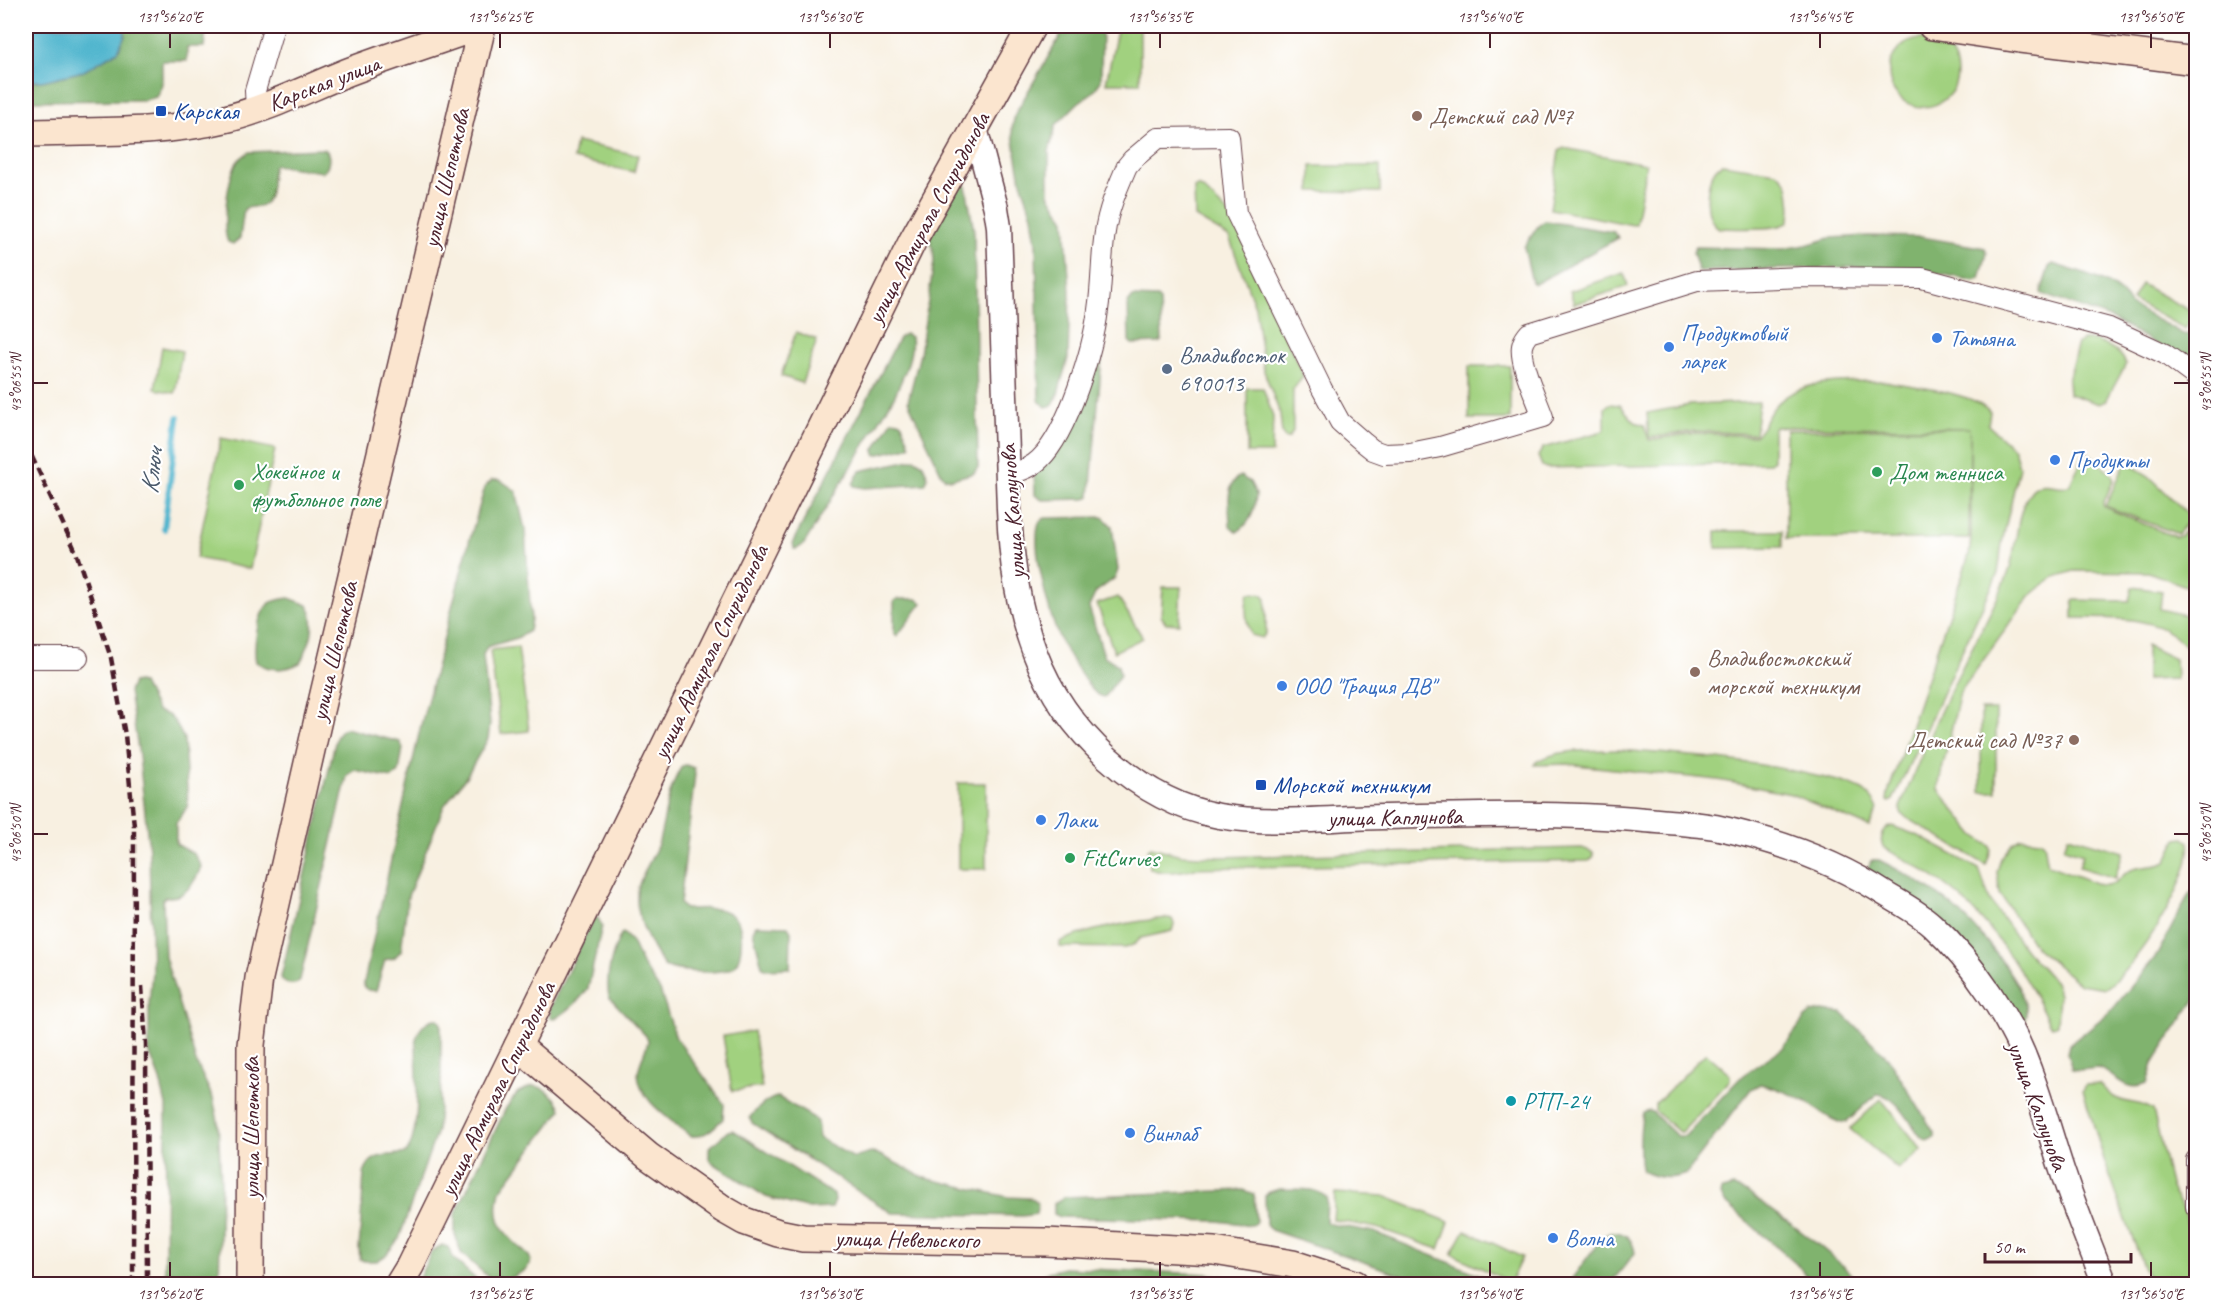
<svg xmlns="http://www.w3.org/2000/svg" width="2222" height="1310" font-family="Caveat,sans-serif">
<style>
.green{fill:#a1d17f;stroke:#767855;stroke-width:1.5}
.forest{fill:#80b36e;stroke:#65694c;stroke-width:1.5}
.water{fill:#4fb5ce;stroke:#4c6a7c;stroke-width:1.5}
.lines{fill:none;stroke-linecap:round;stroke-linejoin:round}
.stream{stroke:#4fb5ce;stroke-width:6}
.minor-casing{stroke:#643e46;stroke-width:22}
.tertiary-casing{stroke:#643e46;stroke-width:27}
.secondary-casing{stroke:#643e46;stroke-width:30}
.minor{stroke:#fff;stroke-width:20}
.tertiary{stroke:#fff;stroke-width:24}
.secondary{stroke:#fbe5cf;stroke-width:27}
.rail{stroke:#4a1f2b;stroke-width:4.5;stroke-dasharray:9 4.5;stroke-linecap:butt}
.ticks{fill:none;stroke:#4a1f2b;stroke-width:2}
.transit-dot{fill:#1a4fb4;stroke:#fff;stroke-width:2}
.education-dot{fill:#8d6e63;stroke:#fff;stroke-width:2}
.shop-dot{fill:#3f7fe0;stroke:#fff;stroke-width:2}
.service-dot{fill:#5c6f8a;stroke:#fff;stroke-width:2}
.leisure-dot{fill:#2e9e5b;stroke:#fff;stroke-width:2}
.culture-dot{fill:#0f9aa8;stroke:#fff;stroke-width:2}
.labels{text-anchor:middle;stroke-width:4.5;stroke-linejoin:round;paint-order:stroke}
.street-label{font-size:24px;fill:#4a1f2b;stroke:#fff}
.transit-label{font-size:24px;fill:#164399;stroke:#fff;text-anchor:start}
.education-label{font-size:24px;fill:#785e54;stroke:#fff;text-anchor:start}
.shop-label{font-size:24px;fill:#366cbe;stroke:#fff;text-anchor:start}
.service-label{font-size:24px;fill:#4e5e75;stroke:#fff;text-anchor:start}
.leisure-label{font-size:24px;fill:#27864d;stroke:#fff;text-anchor:start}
.culture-label{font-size:24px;fill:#0d838f;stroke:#fff;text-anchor:start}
.water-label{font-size:26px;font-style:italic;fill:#4c5b6c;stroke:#fff}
.neatline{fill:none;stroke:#4a1f2b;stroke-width:2}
.ticks-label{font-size:15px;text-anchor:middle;fill:#4a1f2b}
</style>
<rect width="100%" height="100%" fill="#fff"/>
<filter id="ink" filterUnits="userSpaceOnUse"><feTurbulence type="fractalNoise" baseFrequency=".0167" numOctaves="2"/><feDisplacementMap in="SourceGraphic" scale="12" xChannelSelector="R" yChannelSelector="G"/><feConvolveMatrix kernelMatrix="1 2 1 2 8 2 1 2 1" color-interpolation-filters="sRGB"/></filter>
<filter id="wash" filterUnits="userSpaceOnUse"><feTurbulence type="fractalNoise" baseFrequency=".008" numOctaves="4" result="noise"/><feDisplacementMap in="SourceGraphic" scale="24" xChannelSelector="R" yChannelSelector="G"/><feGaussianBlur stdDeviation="1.35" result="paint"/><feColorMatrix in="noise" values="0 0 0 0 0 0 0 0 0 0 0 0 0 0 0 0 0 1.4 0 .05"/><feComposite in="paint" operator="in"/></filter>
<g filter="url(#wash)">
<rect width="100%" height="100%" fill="#f8f0e1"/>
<!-- green -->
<g class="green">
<path d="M1118,26H1140V83H1106Z"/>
<circle cx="1923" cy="73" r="34"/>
<path d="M576,142L638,155L634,172L573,159Z"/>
<path d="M1564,148L1646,164L1636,224L1633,225L1550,209L1559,151Z"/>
<path d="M1722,164L1776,172C1787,179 1789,186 1790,199C1791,206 1792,216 1788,222C1781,231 1731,228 1719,228C1701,218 1705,171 1722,164Z"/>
<path d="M1311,166H1380V192L1311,191Z"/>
<path d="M1197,186L1202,188L1232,217L1302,373L1303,377L1293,389V431L1289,438H1285L1282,434L1280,414L1264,371L1255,307L1229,237L1195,217L1194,188Z"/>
<path d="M1624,273L1628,286L1574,304L1570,291Z"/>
<path d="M2141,284L2194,313L2185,329L2132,300Z"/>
<path d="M796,332L817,340L802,383L781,376Z"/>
<path d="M2083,340C2097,339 2121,349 2126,364L2106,401L2099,404L2069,394L2068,380L2078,343Z"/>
<path d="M162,347L182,351L175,393L155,389Z"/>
<rect x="1469" y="366" width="41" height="53"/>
<path d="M1883,381C1908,386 1976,392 1990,412L1988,425L2014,449L2019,467L2002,543L1998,573L1893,800L1889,802L1887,801L1888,793L1969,555L1971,538L1970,431L1969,539H1786V430L1969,428L1775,427L1773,430V460L1769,463L1546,468L1542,466L1538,456L1543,448L1603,431L1605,428V408L1609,404L1620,405L1635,422L1644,425L1649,440L1695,433L1755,436C1764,428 1767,414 1776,405C1802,377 1848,382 1883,381Z"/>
<path d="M1247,388H1263L1273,416L1272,453H1247Z"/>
<path d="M1759,402L1755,434L1695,431L1649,438L1647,413L1690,405Z"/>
<path d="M221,438L275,449L250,569L196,558Z"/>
<path d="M2088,453L2111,473L2114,479L2103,504L2104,507L2175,537L2181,536L2196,518V590L2148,572L2074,571L2052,578L2030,596L1960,692L1939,783V790L1974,835L1990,846L1991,850L1986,865L1907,818L1901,813L1900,807C1915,773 1927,739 1943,706C1963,663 1987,622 2006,579C2018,553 2014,513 2031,491C2041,478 2056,489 2069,486L2084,455Z"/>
<path d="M2126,462L2149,476L2191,517L2178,534L2105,506Z"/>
<path d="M1716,531H1782V547L1716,548Z"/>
<path d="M1163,587H1181L1179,624L1166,623L1161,616Z"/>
<path d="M2132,587L2162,591L2160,609L2185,615L2196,623V662C2170,613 2122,619 2073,618V600L2129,601Z"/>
<path d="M1249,593L1262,594L1266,598V633L1262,638L1251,635C1246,623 1244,605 1249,593Z"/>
<path d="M1118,597L1143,638L1114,652L1097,604Z"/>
<path d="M2146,645L2175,659L2176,679L2146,680Z"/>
<path d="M518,647L529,731L501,734L490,650Z"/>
<rect x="1981" y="710" width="15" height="82"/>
<path d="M1618,750C1684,755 1751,760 1816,776C1831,779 1851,783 1864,791C1871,796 1875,802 1878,809L1869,827L1791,794L1718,780L1567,764L1534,765L1536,762C1560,748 1590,751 1618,750Z"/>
<rect x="958" y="783" width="28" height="86"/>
<path d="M1892,826L1919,836L1979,869L1990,901L2026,951L2055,982L2059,995L2057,1025L2052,1026L2049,1023C2027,978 1997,933 1961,898C1938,877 1909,862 1883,847C1879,839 1883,829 1892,826Z"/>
<path d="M2068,836L2123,852L2115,878L2079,867L2083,854L2064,848Z"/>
<path d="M2020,838L2040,840L2044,843L2048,865L2101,885C2117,887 2119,876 2131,870C2142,865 2155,868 2166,862L2177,839L2184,838L2189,842C2195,877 2135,968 2106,988L2080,984L2035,947L2000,894L1997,872L2001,858L2012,843Z"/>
<path d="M1151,847L1181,855L1220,857L1582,848L1593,852L1594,856L1589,861L1195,868C1182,872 1162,875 1150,868L1148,849Z"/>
<path d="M1168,918L1172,919L1174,924L1172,931L1141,938L1135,944L1125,948L1060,947V942C1083,930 1141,920 1168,918Z"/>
<path d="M753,1031L762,1087L732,1091L723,1036Z"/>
<path d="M1706,1053L1730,1074V1080L1682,1132H1679L1655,1111V1104Z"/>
<path d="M2099,1084C2104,1088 2109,1094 2114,1097C2127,1105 2141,1101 2153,1110L2171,1189L2185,1212L2196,1266V1284H2152L2144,1269L2105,1163L2083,1090L2086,1085Z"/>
<path d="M1881,1099L1922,1150L1898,1169L1850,1129Z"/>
<path d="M1335,1193L1384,1196L1449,1222L1439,1249L1377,1228L1333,1220Z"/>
<path d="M1465,1230L1522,1257L1510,1282L1452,1254Z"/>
</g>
<!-- forest -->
<g class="forest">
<path d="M125,26H264L262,32L206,31L204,47H187V61H162V84L156,97L144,100L26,101V81H42L84,71L118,51L125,35Z"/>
<path d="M1066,26H1102L1101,81L1093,92L1078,103L1056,125L1049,151V194L1065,220L1070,292L1068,358L1058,394L1053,405L1046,407L1039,401L1036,244L1032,216L1021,181L1012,129L1015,114Z"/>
<path d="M321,149L326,150C331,156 329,168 323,172L274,165C270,175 273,197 264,204C258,208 251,206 244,209L240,238L233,244L228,242C221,227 228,175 238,161C241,157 245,155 249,152Z"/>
<path d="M960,180L966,186L974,231L978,467L974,473L952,479L945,478L942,475L908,401L920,354L934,261L933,249L929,236Z"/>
<path d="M1545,221L1614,232L1618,238L1535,284L1532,282L1524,247L1538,226Z"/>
<path d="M1868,236L1922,237L1985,248L1987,253L1980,279L1974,281L1919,269L1862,267L1701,271L1698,270L1693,252L1696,247L1782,249L1806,245L1830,238Z"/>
<path d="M2053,264C2077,272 2117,280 2130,305L2183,334L2196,335V367L2110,318L2042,294L2041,292L2049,267Z"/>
<path d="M1133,297L1157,298L1160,301L1162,340L1159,343L1132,344L1129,341L1128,303Z"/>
<path d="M905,334L911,337C914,356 902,379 894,397L804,544L797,549H794L793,542L899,338Z"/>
<path d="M1102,341L1103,345L1090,496L1086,499L1042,500L1035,495L1034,474Z"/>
<path d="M892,420L899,421L902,424L910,445L908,447L876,455L874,451Z"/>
<path d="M915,459L923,464L928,477L925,484L865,488L854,486L853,484L860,471Z"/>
<path d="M1240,476L1250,482L1256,494C1255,510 1251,523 1237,532L1230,526C1230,511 1224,484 1240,476Z"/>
<path d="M492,480H500L516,491L525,529L531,619L529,631L517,638L487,647L483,655L490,723L488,739L466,777L444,806L408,896L401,951L394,958L385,960L376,991L368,990L364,987V982L420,729L469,542L485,487Z"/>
<path d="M1103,517L1112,526L1118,570L1115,578L1096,592L1089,607L1104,656L1118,665L1120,675L1105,697C1094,696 1088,684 1082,676C1074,664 1066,652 1060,640C1050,617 1029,543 1040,521L1045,518Z"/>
<path d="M289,598L308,605C318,626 310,644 300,663C285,671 269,671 256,662C253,648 257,612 270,603C275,600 283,599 289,598Z"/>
<path d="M897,599H917L922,603L897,636L894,633V601Z"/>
<path d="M138,682L143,684L157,711L168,715L175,722L184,739L188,806L176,823V844L194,854L201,866C199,875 189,891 180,895C176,897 169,897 165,897L163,899L165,957L196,1062L213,1098L218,1121L221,1183L219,1284H165L166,1105L160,1080L149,1051V1003L152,972L149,851L139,756L129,691L133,683Z"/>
<path d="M345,728L400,742L403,748L399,772L392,778L354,770L347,776L300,980C295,987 283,985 281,977L336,738L339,732Z"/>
<path d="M686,765L694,768L695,774L680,904L685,909C696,909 711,907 722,910C728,912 737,918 739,924C743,934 742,957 735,965C727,976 676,972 664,966C651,948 632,911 638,888C642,872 654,857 659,841C666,815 667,790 682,766Z"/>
<path d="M1873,860H1879C1905,873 1928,886 1950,904C1970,919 2039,996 2024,1021H2018L1869,871L1868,867Z"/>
<path d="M2196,889V999L2164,1046L2153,1064L2147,1084C2125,1094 2116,1075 2099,1068L2079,1070L2072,1069L2067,1053L2069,1045L2112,1010L2157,955L2189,894Z"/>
<path d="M594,918H598L602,926L588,988C581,999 566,1014 553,1019L550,1018V1008Z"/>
<path d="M756,925L788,926L791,932L790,968L765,969L762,966L753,931Z"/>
<path d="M623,933L632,942L643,966L660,990L676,1038L724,1104L723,1119C713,1128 705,1138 690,1136C672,1120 638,1101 638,1073C639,1063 646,1051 648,1041L646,1036L609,997C605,977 612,952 621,934Z"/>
<path d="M1821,1011L1842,1013L1888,1058L1935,1134V1137L1927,1141L1921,1137C1909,1122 1897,1095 1877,1094L1847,1122C1831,1124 1818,1108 1805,1101C1791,1094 1776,1087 1760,1084L1751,1089L1686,1174C1671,1180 1656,1178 1642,1171C1638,1162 1640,1122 1643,1113L1649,1111L1652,1112L1677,1136H1685L1743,1075L1783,1048L1805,1018L1812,1013Z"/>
<path d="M434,1019H438L441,1024V1085L437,1131L399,1239L385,1256L377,1261H364L360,1259L359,1249L364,1173C371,1151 388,1157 406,1153C422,1132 416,1068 416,1040C419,1029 423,1023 434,1019Z"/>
<path d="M533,1086C544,1086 559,1099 561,1110L500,1191C491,1224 507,1236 529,1256L531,1261L526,1270L499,1284L495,1283L461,1253L455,1234V1215L506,1108L518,1092Z"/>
<path d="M778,1097L814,1118L817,1122L819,1138L854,1158L871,1153L878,1154L925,1178L1008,1197L1029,1198L1034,1199L1038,1204L1036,1214L1023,1216L892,1213L752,1123L750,1117C757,1109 768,1098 778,1097Z"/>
<path d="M733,1130L834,1195L835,1201L832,1208L809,1209L766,1197L713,1163L709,1159V1148L728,1131Z"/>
<path d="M1733,1187L1747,1192C1786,1221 1828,1248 1860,1284H1841L1838,1281L1828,1278L1821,1284H1808V1278L1803,1270L1724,1201L1721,1195L1722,1190Z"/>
<path d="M1280,1189C1297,1190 1314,1186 1327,1198L1326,1222L1330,1224L1374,1232L1503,1284H1427L1271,1230L1266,1224L1265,1196L1269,1192Z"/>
<path d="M1243,1190L1254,1194L1256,1222L1252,1225L1217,1221L1059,1217L1054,1214V1203L1064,1197Z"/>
<path d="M1612,1232C1626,1232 1633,1239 1635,1253L1610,1284H1568L1603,1236Z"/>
<path d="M442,1245L448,1247L454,1259L481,1284H416L432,1251Z"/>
<path d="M1064,1268L1209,1274L1264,1284H1031L1048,1272Z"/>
</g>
<!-- water -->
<path class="water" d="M26,26H125V35L118,51L84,71L42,81H26Z"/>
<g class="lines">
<!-- stream -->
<path class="stream" d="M164,529L178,418"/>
</g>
</g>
<g filter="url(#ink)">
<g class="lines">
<defs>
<g id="minor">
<path d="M256,109L255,91L274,26"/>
<path d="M1008,475C1020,471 1031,468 1040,459C1068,432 1093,349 1098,310C1102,284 1101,258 1105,232C1108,209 1118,187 1127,166L1132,160L1158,138L1229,137L1236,213L1322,389L1340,422L1363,442L1373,450L1384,454L1410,453L1440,447L1543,417C1537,399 1519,363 1522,346C1523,340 1526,337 1529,333L1697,281L1805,277L1922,278L2109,328L2165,354L2196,377"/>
<path d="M26,658H78"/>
<path d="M2196,1160V1207"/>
</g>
<path id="tertiary" d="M975,128L996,208L999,227L1009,509C1011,559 1017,606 1035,653C1064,730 1138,801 1219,816C1270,825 1329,818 1382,817C1469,815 1558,812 1645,820C1668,822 1692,823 1715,827C1776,840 1835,861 1887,895C1902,904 1919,913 1932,925C1973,963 2012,1020 2030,1072C2043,1106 2052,1141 2064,1176C2076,1212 2091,1248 2105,1284"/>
<g id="secondary">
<path d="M1932,26L2020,39L2196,61"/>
<path d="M26,133C89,131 164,134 225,119C267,109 308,88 348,72C385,58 422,46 459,33L474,26"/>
<path d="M518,1046L648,1156L723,1209L744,1221L778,1233L803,1238L1046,1242L1214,1251L1293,1264L1355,1284"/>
<path d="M250,1284L251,1045L259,978L319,715L482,26"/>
<path d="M399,1284L410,1266L913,240L1032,26"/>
</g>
</defs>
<!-- minor casing -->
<use href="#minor" class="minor-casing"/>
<!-- tertiary casing -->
<use href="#tertiary" class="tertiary-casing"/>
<!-- secondary casing -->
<use href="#secondary" class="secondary-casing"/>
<!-- minor -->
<use href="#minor" class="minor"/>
<!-- tertiary -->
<use href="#tertiary" class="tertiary"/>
<!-- secondary -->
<use href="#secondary" class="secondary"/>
<!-- rail -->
<g class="rail">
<path d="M26,444L76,552L111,658L125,735L134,826L133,1284"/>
<path d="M142,986L146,1044L147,1284"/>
</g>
</g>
</g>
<!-- ticks -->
<path class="ticks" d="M170,33V48M500,33V48M830,33V48M1160,33V48M1490,33V48M1820,33V48M2151,33V48M33,383H48M2174,383H2189M33,834H48M2174,834H2189M170,1262V1277M500,1262V1277M830,1262V1277M1160,1262V1277M1490,1262V1277M1820,1262V1277M2151,1262V1277"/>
<!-- markers -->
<g class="transit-dot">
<rect x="155" y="105" width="12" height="12" rx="3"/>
<rect x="1255" y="779" width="12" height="12" rx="3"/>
</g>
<g class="education-dot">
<circle cx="1417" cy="116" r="6"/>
<circle cx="1695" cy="672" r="6"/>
<circle cx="2074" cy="740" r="6"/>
</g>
<g class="shop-dot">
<circle cx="1937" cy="338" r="6"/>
<circle cx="1669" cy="347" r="6"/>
<circle cx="2055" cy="460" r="6"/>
<circle cx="1282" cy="686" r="6"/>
<circle cx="1041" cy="820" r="6"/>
<circle cx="1130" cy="1133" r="6"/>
<circle cx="1553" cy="1238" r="6"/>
</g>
<circle class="service-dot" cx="1167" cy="369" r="6"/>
<g class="leisure-dot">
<circle cx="1877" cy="472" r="6"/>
<circle cx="239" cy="485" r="6"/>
<circle cx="1070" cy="858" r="6"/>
</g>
<circle class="culture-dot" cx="1511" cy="1101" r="6"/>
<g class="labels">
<!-- street labels -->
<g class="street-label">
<text transform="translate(324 83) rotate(-21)" y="8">Карская улица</text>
<text transform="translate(446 178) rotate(-77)" y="8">улица Шепеткова</text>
<text transform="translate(928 218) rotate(-62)" y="8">улица Адмирала Спиридонова</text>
<text transform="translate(1012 512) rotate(-94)" y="8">улица Каплунова</text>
<text transform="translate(334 651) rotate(-77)" y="8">улица Шепеткова</text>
<text transform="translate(710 652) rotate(-64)" y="8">улица Адмирала Спиридонова</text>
<text transform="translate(1395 817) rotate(-1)" y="8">улица Каплунова</text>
<text transform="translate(497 1089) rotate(-64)" y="8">улица Адмирала Спиридонова</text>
<text transform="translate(2038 1106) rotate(70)" y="8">улица Каплунова</text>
<text transform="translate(251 1128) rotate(-90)" y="8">улица Шепеткова</text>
<text transform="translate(907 1239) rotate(1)" y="8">улица Невельского</text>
</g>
<!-- transit labels -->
<g class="transit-label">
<text x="173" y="119">Карская</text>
<text x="1273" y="793">Морской техникум</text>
</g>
<!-- education labels -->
<g class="education-label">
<text x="1429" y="124">Детский сад №7</text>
<text x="1707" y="666">Владивостокский<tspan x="1707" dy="28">морской техникум</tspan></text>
<text x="2062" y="748" text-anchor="end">Детский сад №37</text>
</g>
<!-- shop labels -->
<g class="shop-label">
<text x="1681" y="341">Продуктовый<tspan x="1681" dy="28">ларек</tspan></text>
<text x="1949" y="346">Татьяна</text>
<text x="2067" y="468">Продукты</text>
<text x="1294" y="694">ООО "Грация ДВ"</text>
<text x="1053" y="828">Лаки</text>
<text x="1142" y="1141">Винлаб</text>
<text x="1565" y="1246">Волна</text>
</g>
<!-- service labels -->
<g class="service-label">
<text x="1179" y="363">Владивосток<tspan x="1179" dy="28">690013</tspan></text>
</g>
<!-- leisure labels -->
<g class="leisure-label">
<text x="251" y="479">Хокейное и<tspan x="251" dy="28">футбольное поле</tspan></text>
<text x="1889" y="480">Дом тенниса</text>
<text x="1082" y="866">FitCurves</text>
</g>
<!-- culture labels -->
<g class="culture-label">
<text x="1523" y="1109">РТП-24</text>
</g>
<!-- water labels -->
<g class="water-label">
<text transform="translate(151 471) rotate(-83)" y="9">Ключ</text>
</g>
</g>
<!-- margin -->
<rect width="2222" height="1310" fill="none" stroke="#fff" stroke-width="66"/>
<!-- scale -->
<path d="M1985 1253v9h146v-9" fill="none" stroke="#4a1f2b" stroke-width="3"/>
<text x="1994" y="1253" font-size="18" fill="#4a1f2b" stroke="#ffffff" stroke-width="4.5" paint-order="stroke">50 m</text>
<rect x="33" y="33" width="2156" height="1244" class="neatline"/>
<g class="ticks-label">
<text x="170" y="22">131°56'20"E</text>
<text x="500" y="22">131°56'25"E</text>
<text x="830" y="22">131°56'30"E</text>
<text x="1160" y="22">131°56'35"E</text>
<text x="1490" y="22">131°56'40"E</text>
<text x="1820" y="22">131°56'45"E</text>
<text x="2151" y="22">131°56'50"E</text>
<text transform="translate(16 383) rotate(-90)" y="5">43°06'55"N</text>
<text transform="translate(2206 383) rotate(-90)" y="5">43°06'55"N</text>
<text transform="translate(16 834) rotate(-90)" y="5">43°06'50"N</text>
<text transform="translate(2206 834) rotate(-90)" y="5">43°06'50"N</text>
<text x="170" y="1299">131°56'20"E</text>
<text x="500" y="1299">131°56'25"E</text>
<text x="830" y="1299">131°56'30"E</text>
<text x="1160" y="1299">131°56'35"E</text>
<text x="1490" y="1299">131°56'40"E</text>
<text x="1820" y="1299">131°56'45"E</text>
<text x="2151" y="1299">131°56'50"E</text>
</g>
</svg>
